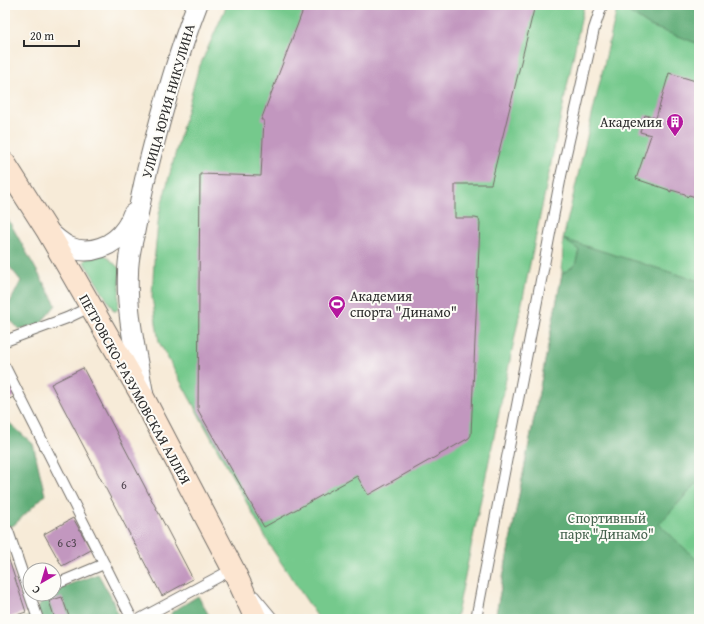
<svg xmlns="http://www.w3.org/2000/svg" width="704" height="624" font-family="'Gentium Book Plus',serif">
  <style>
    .green { fill: #75c98c; stroke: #507a5c }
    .forest { fill: #60ad78; stroke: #466c52 }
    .building { fill: #c297bf }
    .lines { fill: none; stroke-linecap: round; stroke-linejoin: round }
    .lane-casing { stroke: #726e68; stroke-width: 12 }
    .street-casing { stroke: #726e68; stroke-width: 22 }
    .secondary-casing { stroke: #726e68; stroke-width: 24 }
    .lane { stroke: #fff; stroke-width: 10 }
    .street { stroke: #fff; stroke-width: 20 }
    .secondary { stroke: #fce5d0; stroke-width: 22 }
    .labels { text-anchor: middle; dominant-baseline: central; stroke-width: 4; stroke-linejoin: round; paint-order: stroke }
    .number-label { font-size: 12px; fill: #514650 }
    .street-label { font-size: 14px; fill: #2b2b2b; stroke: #fdfcf7 }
    .poi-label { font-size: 14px; fill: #2b2b2b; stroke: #fdfcf7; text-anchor: end }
    .park-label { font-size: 14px; fill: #45624d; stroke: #fdfcf7 }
  </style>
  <rect width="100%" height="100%" fill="#fdfcf7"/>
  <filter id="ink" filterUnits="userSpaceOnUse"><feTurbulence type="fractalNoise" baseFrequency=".025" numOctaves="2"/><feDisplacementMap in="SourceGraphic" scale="8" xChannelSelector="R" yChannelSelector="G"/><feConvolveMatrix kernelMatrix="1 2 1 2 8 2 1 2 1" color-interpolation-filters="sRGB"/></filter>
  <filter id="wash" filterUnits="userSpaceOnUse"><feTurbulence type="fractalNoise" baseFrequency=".012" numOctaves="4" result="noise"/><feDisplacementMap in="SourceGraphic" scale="16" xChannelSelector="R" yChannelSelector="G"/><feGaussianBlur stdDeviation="0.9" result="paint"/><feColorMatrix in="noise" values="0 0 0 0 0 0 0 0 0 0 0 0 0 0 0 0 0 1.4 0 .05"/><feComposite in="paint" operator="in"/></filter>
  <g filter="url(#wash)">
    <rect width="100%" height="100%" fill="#f7ebd8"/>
    <g class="green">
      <path d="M227,5h357l-128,614h-137l-47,-70 -113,-207 -7,-45 2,-35 5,-48 39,-144z"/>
      <path d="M618,5h81v614h-204l67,-345 1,-35z"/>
      <path d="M104,254l17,16 -3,39 -2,2h-2l-30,-49 2,-3z"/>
    </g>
    <g class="forest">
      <path d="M618,5h81v39l-49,-18z"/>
      <path d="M5,214l51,91 -16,19 -21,5 -9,-9 -3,-12 14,-27 -16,-20z"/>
      <path d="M563,239l136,42v200l-40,43 40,38v57h-204l67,-345 13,-9 4,-15z"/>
      <path d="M5,419l28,25 12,51 -31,30 -9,3z"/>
      <path d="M98,574l13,23 9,22h-98l13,-5 10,-20h9v-4z"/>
      <path d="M198,596l13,23h-42l3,-7z"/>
    </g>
    <g id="blocks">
      <g class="building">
        <path d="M305,5h230l-44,179h-36v34h20l4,1 1,4 -9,212 -2,3 -101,57 -11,-19 -93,51 -66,-117 2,-236 61,2 3,-56h-3z"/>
        <path d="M669,73l30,9v116l-10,-3 -2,2 -2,-3 -14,-4v2l-2,-1v-1l-33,-11 15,-44 -11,-3 5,-17 11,3z"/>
        <path d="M83,368l110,211 -31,17 -111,-212z"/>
        <path d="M10,382l6,14 -11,5v-17z"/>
        <path d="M73,518l18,32 -29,16 -18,-32z"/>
        <path d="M5,548l21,64 -21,7z"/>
        <path d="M62,597l8,22h-15l-6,-18z"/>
      </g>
    </g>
  </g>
  <g filter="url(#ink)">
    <use href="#blocks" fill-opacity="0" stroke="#726e68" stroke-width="1"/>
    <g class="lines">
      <defs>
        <g id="lane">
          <path d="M5,341l62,-23 23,-11"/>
          <path d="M5,367l127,252"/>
          <path d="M5,532l3,-1 30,88"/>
          <path d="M54,585l50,-21"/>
          <path d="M254,596l19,23"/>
          <path d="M140,619l93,-50 1,2"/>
          <path d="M476,619l85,-443 33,-147 8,-24"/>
        </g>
        <g id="street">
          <path d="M47,230c7,7 14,13 22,17 21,9 45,-1 57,-19 3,-4 5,-9 7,-14"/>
          <path d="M143,393c-7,-40 -17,-80 -15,-120 0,-14 3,-27 6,-39 4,-21 8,-42 13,-63 14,-56 29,-112 50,-166"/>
        </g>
        <path id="secondary" d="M5,164l42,66 97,169 89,170 23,50"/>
      </defs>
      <use href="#lane" class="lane-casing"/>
      <use href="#street" class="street-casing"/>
      <use href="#secondary" class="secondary-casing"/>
      <use href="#lane" class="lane"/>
      <use href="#street" class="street"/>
      <use href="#secondary" class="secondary"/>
    </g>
  </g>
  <defs>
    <symbol id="building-pin" viewBox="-11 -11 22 30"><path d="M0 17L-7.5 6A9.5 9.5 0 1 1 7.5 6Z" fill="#b5179e" stroke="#fdfcf7"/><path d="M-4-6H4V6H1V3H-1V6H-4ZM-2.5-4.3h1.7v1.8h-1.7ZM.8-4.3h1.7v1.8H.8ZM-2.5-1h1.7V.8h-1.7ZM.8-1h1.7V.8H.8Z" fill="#fff"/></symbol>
    <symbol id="stadium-pin" viewBox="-11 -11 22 30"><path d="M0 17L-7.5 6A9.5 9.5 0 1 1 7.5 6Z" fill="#b5179e" stroke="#fdfcf7"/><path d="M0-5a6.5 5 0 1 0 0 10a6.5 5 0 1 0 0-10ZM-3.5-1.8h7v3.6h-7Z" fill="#fff"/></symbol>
  </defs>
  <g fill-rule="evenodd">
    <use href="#building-pin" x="665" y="112" width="20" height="27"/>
    <use href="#stadium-pin" x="327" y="294" width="20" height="27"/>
  </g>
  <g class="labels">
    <g class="number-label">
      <text x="124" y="484">6</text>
      <text x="67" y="542">6 с3</text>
    </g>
    <g class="street-label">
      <text transform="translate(168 101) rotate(-74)">УЛИЦА ЮРИЯ НИКУЛИНА</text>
      <text transform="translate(135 389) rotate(61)">ПЕТРОВСКО-РАЗУМОВСКАЯ АЛЛЕЯ</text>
    </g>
    <g class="poi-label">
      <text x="662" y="122">Академия</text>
      <text x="350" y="296" text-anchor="start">Академия<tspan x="350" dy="16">спорта "Динамо"</tspan></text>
    </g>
    <g class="park-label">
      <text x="607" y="518">Спортивный<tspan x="607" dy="16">парк "Динамо"</tspan></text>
    </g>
  </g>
  <rect width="704" height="624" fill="none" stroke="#fdfcf7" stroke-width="20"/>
  <g transform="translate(42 582) rotate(218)"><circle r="19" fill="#fdfcf7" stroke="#a9a8a5"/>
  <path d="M0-3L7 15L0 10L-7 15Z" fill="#b5179e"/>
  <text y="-6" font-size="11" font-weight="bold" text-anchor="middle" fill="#2b2b2b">С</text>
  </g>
  <path d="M24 40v6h55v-6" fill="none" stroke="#2b2b2b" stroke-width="2"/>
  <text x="30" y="40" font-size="12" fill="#2b2b2b" stroke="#fdfcf7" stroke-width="3" paint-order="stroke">20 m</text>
</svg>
